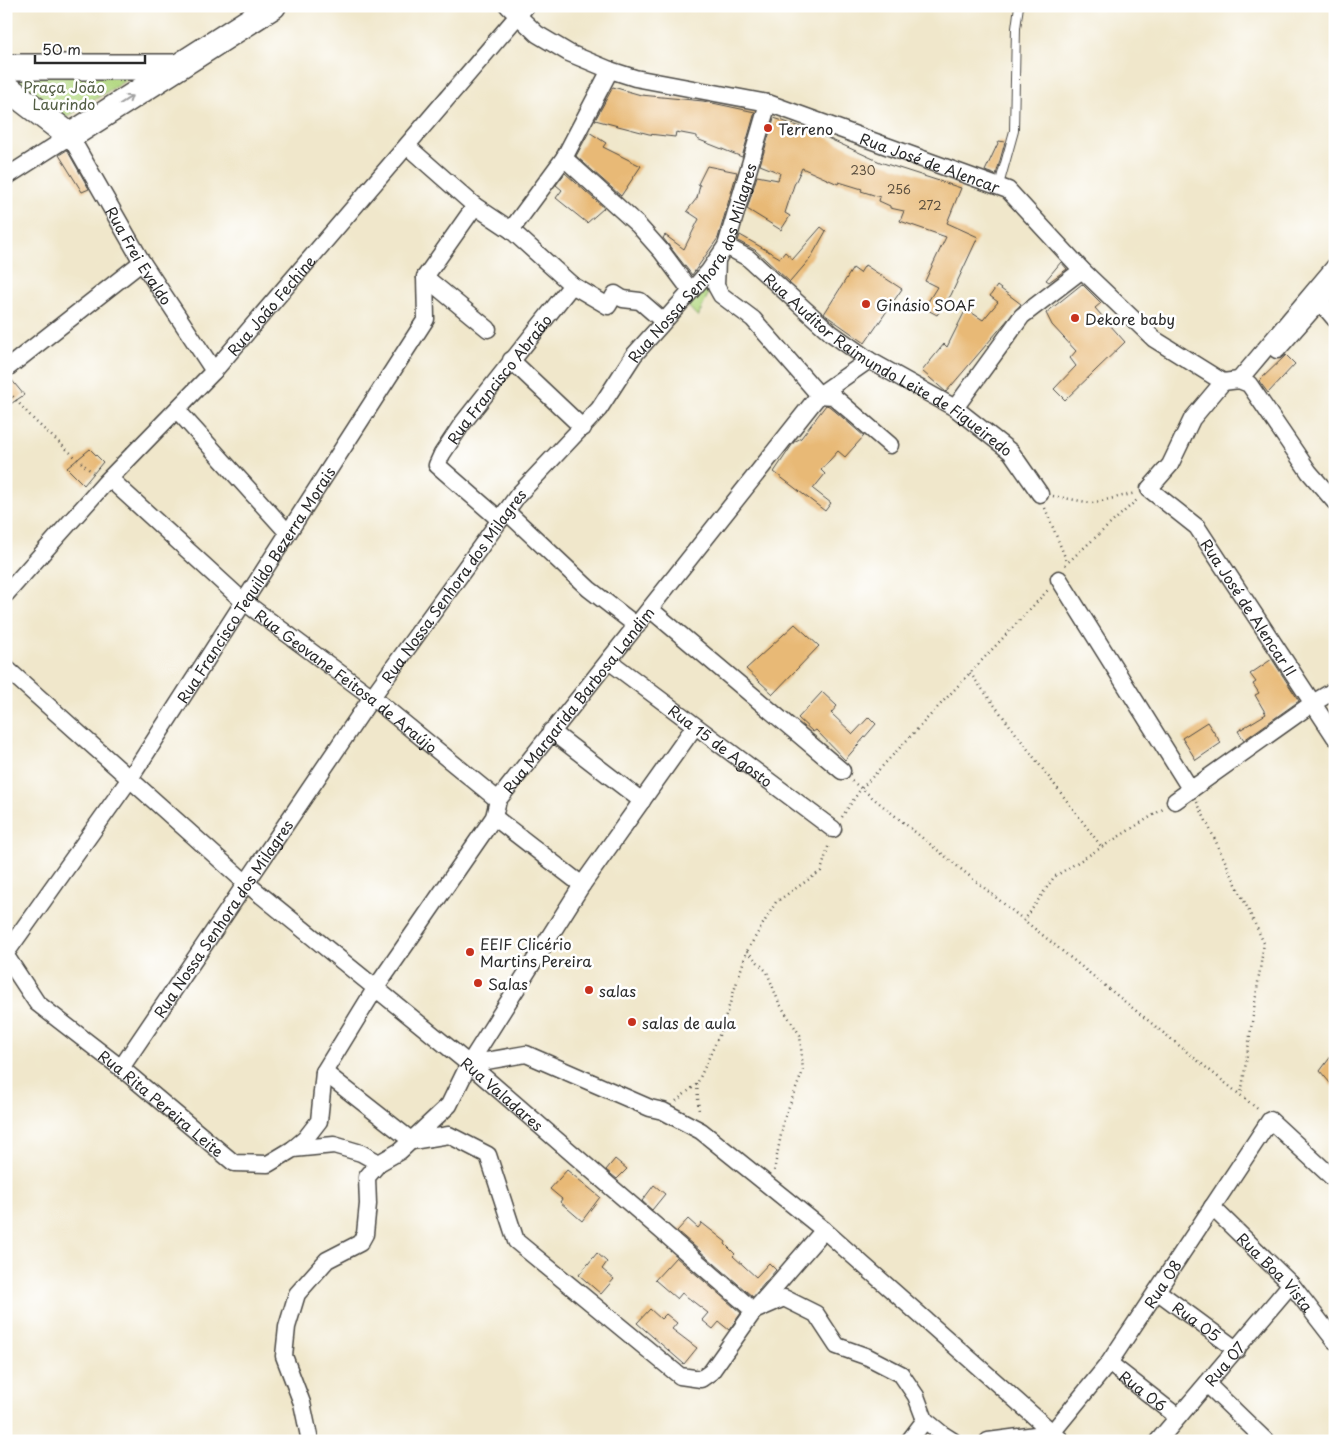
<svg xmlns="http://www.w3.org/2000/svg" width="1341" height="1447" font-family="'Playpen Sans',sans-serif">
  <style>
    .green { fill: #b2d881; stroke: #6e8256 }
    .building { fill: #e8b976 }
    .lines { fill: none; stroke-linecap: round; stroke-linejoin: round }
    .service-casing { stroke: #494743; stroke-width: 10 }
    .minor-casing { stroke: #494743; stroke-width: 19 }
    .primary-casing { stroke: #494743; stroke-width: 28 }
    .path { stroke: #494743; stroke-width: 2.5; stroke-dasharray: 1 4; stroke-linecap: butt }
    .service { stroke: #fff; stroke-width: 8 }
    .minor { stroke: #fff; stroke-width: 16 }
    .primary { stroke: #fff; stroke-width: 25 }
    .oneway { stroke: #a0a0a0 }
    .poi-dot { fill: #c8321e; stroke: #fff; stroke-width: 2 }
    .labels { text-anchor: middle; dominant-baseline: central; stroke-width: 5; stroke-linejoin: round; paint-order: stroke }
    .number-label { font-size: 12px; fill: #5a4e3e }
    .park-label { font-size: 15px; fill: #545f45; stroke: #fff }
    .poi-label { font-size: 15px; fill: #2b2b2b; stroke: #fff; text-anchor: start }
    .street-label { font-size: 15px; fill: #2b2b2b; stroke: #fff }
  </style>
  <rect width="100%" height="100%" fill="#fff"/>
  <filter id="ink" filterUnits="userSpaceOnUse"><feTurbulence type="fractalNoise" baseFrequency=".02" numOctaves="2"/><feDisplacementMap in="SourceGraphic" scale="10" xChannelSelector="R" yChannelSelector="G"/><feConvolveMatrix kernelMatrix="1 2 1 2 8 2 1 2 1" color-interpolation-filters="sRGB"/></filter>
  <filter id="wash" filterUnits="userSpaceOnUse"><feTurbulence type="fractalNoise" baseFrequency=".0096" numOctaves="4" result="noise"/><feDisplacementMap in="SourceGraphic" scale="20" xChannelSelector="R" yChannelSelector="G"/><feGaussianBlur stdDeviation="1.12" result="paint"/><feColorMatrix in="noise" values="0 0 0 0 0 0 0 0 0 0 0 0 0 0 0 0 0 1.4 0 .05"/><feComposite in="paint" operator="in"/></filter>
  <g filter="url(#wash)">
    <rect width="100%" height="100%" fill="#f0e7cb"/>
    <g class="green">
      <path d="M139,72l-77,48 -56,-44z"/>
      <path d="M709,280l5,1 -16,36 -12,-13z"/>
    </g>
    <g id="blocks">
      <g class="building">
        <path d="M613,87l28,8 62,6 52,11 -13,45 -45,-18v-3l-21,-4 -1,5 -26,-3 -54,-14z"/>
        <path d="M774,118l36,12 70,32 81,26 -14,35 31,14 -27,58 -14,20 -13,-7 13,-21 -12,-6 21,-44 -46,-16 4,-10 -14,-3v-2l-11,-5 1,-4 -19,-6 1,-2 -23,-7 -1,2 -36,-16 -8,17 -9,28 5,3 -9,14 -34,-21 10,-33 21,4 2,-7 -20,-8z"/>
        <path d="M589,132l17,11 -3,4 38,19 -20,30 -45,-40z"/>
        <path d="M999,141l6,1 -9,33 -11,-4z"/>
        <path d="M67,150l22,39 -7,3 -23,-37z"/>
        <path d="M707,166l30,6 -19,66 -26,37 -29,-37 2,-3 19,14 15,-30 -12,-8 10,-13 3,-13 -2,-1z"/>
        <path d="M565,173l39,35 -17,15 -31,-25 6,-8 -6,-5z"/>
        <path d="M821,227l5,4 -16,28 -20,23 -35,-32 -17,-9 2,-6 40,23 5,-6 8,7z"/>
        <path d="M1061,262l6,7 -18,13 -3,-2z"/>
        <path d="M865,265l37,24 -37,54 -41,-29 29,-46 7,5z"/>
        <path d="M1082,284l19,19 -6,5 30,34 -60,58 -11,-11 22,-23 -6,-8 6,-7 -24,-26 -6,-12z"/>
        <path d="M997,286l24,18 -75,88 -24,-21 22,-27 3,3 19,-38 17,11 15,-18 -8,-6z"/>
        <path d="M1286,355l9,9 -27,29 -9,-12z"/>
        <path d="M10,378l14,17 -18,12v-28z"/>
        <path d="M826,405l3,1 35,30 -19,21 -7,-6 -17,19 4,4 -12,15 18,14 -6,8 -51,-39 20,-30 7,-4z"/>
        <path d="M90,449l13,13 -19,23 -17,-17z"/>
        <path d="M795,624l24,22 -46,48 -27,-25z"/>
        <path d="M1272,659l27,42 -55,39 -6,-9 28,-17 -11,-19 4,-2 -6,-9 3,-2 -6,-8z"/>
        <path d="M822,692l15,14 -6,7 22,21 16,-17 7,7 -31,36 -29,-30 -3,2 -15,-14z"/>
        <path d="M1207,722l14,21 -25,17 -14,-22z"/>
        <path d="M1335,1051v38l-15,-18z"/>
        <path d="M615,1159l12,10 -10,10 -11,-9z"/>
        <path d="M567,1170l33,27 -18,24 -22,-19 2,-3 -12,-10z"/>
        <path d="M654,1185l11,9 -13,16 -10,-9z"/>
        <path d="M688,1219l10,9 4,-5 24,19 -1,2 10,10 -2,2 23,21 13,-14 7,7 -23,27 -76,-66z"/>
        <path d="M597,1253l10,9 -5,7 12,10 -13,15 -22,-19z"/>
        <path d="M676,1257l65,56 -12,17 -10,-8 -6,7 -11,-9 6,-7 -26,-20 -5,6 -22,-19z"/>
        <path d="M650,1309l11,10 5,-5 11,9 -5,6 25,19 -13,16 -47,-41z"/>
      </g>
    </g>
  </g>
  <g filter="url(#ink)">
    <use href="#blocks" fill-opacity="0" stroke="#494743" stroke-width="1"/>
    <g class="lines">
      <defs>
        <path id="service" d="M999,185l15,-54 2,-103 3,-22"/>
        <g id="minor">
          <path id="s1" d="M508,6l29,28 32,19 41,17 25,8 133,25 240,87 74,80 72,69 69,43 16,-2 10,4 60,88 26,30"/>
          <path d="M407,146l68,60 36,24 61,55 36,21 7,-12 8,5 17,2 23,20"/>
          <path d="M564,158l74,67 24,27 29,39"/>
          <path id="s2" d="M6,177l64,-41 72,126 72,109"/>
          <path d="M511,230l53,-72 46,-88"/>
          <path id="s3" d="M726,246l22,12 83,75 38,27 86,48 56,44 29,42"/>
          <path d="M717,260l-1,26 5,9 32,24 66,76 14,1 57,49"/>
          <path d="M425,277l63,52"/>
          <path d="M1313,293l22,26"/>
          <path d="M1277,350l58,-66"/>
          <path d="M511,360l72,68"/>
          <path d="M6,369l136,-107"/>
          <path d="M1239,380l96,-114"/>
          <path id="s4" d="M1223,382l-31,37 -22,46 -21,24 48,38 138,210"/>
          <path d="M955,408l67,-92 60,-46"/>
          <path d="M177,410l111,123"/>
          <path id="s5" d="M110,479l133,122 129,96 126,103"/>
          <path d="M506,511l83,78 48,37"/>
          <path id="s6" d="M500,520l-63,-55 5,-11 20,-30 110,-139"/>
          <path d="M1059,579l132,211"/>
          <path id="s7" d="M6,594l99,-111 109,-112 312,-365"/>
          <path d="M650,609l192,162"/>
          <path id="s8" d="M609,661l224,168"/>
          <path id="s9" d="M6,668l240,215 223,181 285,247 30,-13 32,16 21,32 31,11 33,17 15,22 9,24 17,14 11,7"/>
          <path d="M551,731l91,70"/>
          <path d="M1175,801l138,-98 22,-13"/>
          <path d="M494,817l88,68"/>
          <path id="s10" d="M6,953l123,-173 297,-461 -1,-42 50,-71"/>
          <path id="s11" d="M6,956l31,47 84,65 113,95 34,1 25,-15 41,-4 27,8 18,10"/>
          <path d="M469,1064l57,-10 124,54 13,3 38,20 123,99 238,211"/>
          <path id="s12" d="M121,1068l251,-371 146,-202 81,-86 35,-54 75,-84 17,-25 42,-143"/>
          <path d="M324,1072l88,69 37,-6 39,20 28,86 164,135 21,3 10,-7 43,-61 70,-81"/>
          <path id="s13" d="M293,1149l12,-10 14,-18 5,-49 51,-83 119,-172 4,-17 321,-405 50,-35"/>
          <path id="s14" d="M1212,1207l79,77 44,57"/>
          <path id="s15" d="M1157,1291l80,59"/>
          <path id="s16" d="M1109,1363l69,54"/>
          <path d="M1207,1384l59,57"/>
          <path id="s17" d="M1046,1440l63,-77 161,-243 65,60"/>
          <path d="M310,1441l-8,-38 -18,-47 3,-29 10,-33 30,-34 33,-17 5,-9 3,-30 -1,-27 12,-14 21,-12 49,-46 20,-41 113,-179 113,-159"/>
          <path d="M909,1441l16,-21"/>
          <path d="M988,1441l63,-8"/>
          <path id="s18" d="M1158,1441l133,-157"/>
        </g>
        <g id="primary">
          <path d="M6,67h170"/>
          <path d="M6,87l64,49 203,-130"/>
        </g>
      </defs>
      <use href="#service" class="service-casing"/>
      <use href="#minor" class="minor-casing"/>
      <use href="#primary" class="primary-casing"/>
      <g class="path">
        <path d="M6,389l29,32 58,52"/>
        <path d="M1053,496l39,7 44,-10"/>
        <path d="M1045,508l22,54"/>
        <path d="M1065,565l74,-67"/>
        <path d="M970,673l131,173"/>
        <path d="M852,781l408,330"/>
        <path d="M1197,802l67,141 -23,152"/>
        <path d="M842,817l18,-27 188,-200"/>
        <path d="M1024,921l30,-44 109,-68"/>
        <path d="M747,951l20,21 12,31 21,32 3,36 -19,48 -10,52"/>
        <path d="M697,1084l2,28"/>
        <path d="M676,1101l21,-17 24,-53 26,-80 29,-49 45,-31 8,-27"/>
      </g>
      <use href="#service" class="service"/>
      <use href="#minor" class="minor"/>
      <use href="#primary" class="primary"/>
    </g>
    <defs><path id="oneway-shaft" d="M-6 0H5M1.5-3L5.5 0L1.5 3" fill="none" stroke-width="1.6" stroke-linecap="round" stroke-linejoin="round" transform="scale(1.25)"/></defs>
    <use class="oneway" href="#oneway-shaft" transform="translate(126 100) rotate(-33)"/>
  </g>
  <g class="poi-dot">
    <circle cx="768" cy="128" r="5"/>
    <circle cx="866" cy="304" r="5"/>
    <circle cx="1075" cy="318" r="5"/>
    <circle cx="470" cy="952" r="5"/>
    <circle cx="478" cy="983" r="5"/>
    <circle cx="589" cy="990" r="5"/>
    <circle cx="632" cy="1022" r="5"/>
  </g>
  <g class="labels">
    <g class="number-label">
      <text x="863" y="170">230</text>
      <text x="899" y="189">256</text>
      <text x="930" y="205">272</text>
    </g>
    <g class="park-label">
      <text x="64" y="86">Praça João<tspan x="64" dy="17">Laurindo</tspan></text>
    </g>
    <g class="poi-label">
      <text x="778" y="128">Terreno</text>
      <text x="876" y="304">Ginásio SOAF</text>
      <text x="1085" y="318">Dekore baby</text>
      <text x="480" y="943">EEIF Clicério<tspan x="480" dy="17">Martins Pereira</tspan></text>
      <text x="488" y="983">Salas</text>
      <text x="599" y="990">salas</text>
      <text x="642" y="1022">salas de aula</text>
    </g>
    <g class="street-label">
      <text stroke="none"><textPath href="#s1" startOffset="456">Rua José de Alencar</textPath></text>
      <text stroke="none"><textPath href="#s2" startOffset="214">Rua Frei Evaldo</textPath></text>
      <text stroke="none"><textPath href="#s12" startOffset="991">Rua Nossa Senhora dos Milagres</textPath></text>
      <text stroke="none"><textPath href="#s7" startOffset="392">Rua João Fechine</textPath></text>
      <text stroke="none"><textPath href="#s3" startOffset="202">Rua Auditor Raimundo Leite de Figueiredo</textPath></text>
      <text stroke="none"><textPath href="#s6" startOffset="190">Rua Francisco Abraão</textPath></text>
      <text stroke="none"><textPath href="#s10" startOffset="445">Rua Francisco Tequildo Bezerra Morais</textPath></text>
      <text stroke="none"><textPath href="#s12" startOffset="586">Rua Nossa Senhora dos Milagres</textPath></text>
      <text stroke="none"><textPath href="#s4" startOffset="288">Rua José de Alencar II</textPath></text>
      <text stroke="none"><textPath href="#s5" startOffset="311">Rua Geovane Feitosa de Araújo</textPath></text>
      <text stroke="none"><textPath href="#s13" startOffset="540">Rua Margarida Barbosa Landim</textPath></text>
      <text stroke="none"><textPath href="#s8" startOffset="140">Rua 15 de Agosto</textPath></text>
      <text stroke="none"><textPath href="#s12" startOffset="181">Rua Nossa Senhora dos Milagres</textPath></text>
      <text stroke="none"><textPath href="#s9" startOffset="654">Rua Valadares</textPath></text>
      <text stroke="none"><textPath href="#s11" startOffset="216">Rua Rita Pereira Leite</textPath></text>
      <text stroke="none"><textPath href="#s14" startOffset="91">Rua Boa Vista</textPath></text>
      <text stroke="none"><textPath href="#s17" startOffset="195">Rua 08</textPath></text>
      <text stroke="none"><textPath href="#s15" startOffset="50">Rua 05</textPath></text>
      <text stroke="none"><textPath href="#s18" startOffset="102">Rua 07</textPath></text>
      <text stroke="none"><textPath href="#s16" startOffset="44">Rua 06</textPath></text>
    </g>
  </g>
  <rect width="1341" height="1447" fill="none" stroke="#fff" stroke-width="25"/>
  <path d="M35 55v8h110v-8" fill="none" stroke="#2b2b2b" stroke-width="2.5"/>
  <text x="42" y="55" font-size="15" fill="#2b2b2b" stroke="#ffffff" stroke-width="4" paint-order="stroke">50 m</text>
</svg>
